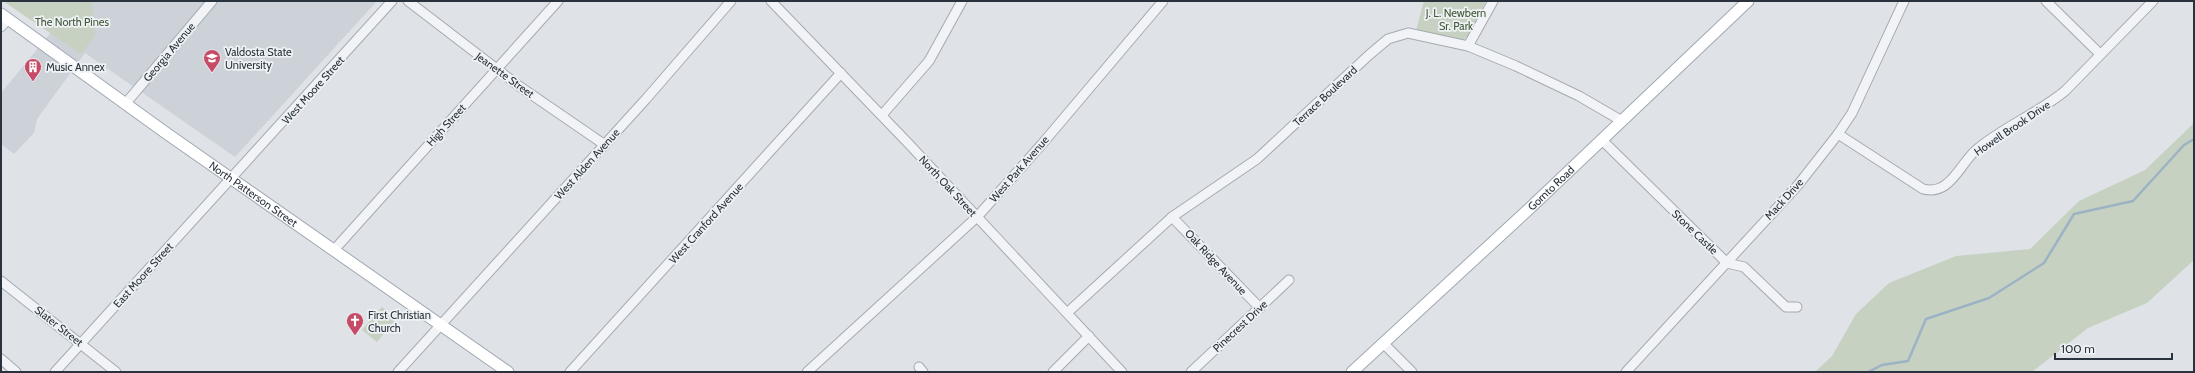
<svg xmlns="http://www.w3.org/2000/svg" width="2195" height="373" font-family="Cabin,sans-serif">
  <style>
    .built { fill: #cdd2d9 }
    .green { fill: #c6d1c1 }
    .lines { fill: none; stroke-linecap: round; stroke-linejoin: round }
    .stream { stroke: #9cb3c5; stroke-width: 2.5 }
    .minor-casing { stroke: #a5aab1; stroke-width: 11 }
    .major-casing { stroke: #9fa8b2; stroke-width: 13 }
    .minor { stroke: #f1f3f6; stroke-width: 9 }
    .major { stroke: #fff; stroke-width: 11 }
    .labels { text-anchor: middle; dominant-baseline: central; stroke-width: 3.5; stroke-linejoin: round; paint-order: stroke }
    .park-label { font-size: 11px; fill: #405837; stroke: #eef2f5 }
    .street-label { font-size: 11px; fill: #29323d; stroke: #eef2f5 }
    .poi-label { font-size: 11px; fill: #29323d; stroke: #eef2f5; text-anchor: start }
  </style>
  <rect width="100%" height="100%" fill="#dfe3e7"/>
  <path class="built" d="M12,1h365l-142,156 -150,-104 -48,66 -3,14 -20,21 -13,-10v-51l52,-63z"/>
  <g class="green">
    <path d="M3,1h89l3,35 -14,18z"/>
    <path d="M1424,1h60l1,2 -16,32 -6,5 -47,-9z"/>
    <path d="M2194,123v137l-47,43 -59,25 -56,44h-217l17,-16 24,-42 33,-31 67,-27 74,-7 49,-48 66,-31z"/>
    <path d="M382,307l14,12 -19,23 -15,-12z"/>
  </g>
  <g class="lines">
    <path class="stream" d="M1868,372l14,-7 26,-4 18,-42 63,-21 55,-35 30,-49 59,-13 51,-56 10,-6"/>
    <defs>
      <g id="minor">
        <path d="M408,1l111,85 86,59"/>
        <path d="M771,1l137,142 214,229"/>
        <path d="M2046,1l54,53"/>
        <path d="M1,27l7,-8"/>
        <path d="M1468,46l25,-45"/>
        <path d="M126,103l86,-102"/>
        <path d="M882,115l47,-54 33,-60"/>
        <path d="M1838,134l85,55c27,7 36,-24 53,-39 27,-23 61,-36 89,-59l88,-90"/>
        <path d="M1602,140l125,123 17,4 42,40h11"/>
        <path d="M1172,217l88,91"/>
        <path d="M334,250l224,-249"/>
        <path d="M1,281l115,91"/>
        <path d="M1067,313l105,-96 85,-58 112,-104 19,-16 20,-6 60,13 48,20 63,30 43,25"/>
        <path d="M1383,343l29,29"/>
        <path d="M1,359l15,13"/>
        <path d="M919,367l4,5"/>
        <path d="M55,372l337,-371"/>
        <path d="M398,372l248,-273 85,-98"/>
        <path d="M570,372l271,-299"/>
        <path d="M807,372l170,-155 65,-73 121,-143"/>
        <path d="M1053,372l36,-36"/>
        <path d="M1191,372l98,-92"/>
        <path d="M1626,372l172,-187 40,-51 14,-21 52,-112"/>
      </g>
      <g id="major">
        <path id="s1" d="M1,14l165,119 342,239"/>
        <path id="s2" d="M1352,372l178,-164 218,-207"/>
      </g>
    </defs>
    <use href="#minor" class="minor-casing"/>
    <use href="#major" class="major-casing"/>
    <use href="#minor" class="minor"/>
    <use href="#major" class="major"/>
  </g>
  <defs>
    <symbol id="university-pin" viewBox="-11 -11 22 30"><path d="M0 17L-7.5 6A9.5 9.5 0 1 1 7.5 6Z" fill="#c54b67" stroke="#eef2f5"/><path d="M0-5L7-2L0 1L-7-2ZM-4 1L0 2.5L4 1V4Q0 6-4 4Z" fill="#fff"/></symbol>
    <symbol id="building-pin" viewBox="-11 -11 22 30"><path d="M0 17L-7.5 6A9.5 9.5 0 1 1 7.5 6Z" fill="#c54b67" stroke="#eef2f5"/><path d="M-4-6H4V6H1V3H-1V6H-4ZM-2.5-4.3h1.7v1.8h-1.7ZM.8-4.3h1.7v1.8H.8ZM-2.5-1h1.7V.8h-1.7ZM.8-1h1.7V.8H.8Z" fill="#fff"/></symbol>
    <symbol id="church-pin" viewBox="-11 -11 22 30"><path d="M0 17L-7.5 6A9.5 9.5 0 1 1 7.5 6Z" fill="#c54b67" stroke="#eef2f5"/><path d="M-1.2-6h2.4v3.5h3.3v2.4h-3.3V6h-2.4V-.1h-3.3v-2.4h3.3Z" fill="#fff"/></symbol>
  </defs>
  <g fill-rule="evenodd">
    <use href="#university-pin" x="202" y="48" width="20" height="27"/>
    <use href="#building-pin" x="23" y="57" width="20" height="27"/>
    <use href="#church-pin" x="345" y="311" width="20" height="27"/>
  </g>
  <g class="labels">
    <g class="park-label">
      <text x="1456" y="13">J. L. Newbern<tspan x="1456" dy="13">Sr. Park</tspan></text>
      <text x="72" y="22">The North Pines</text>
    </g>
    <g class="street-label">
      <text transform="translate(169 52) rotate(-50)">Georgia Avenue</text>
      <text transform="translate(505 75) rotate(36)">Jeanette Street</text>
      <text transform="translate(313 90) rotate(-48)">West Moore Street</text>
      <text transform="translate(1325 96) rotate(-43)">Terrace Boulevard</text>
      <text transform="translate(446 125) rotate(-48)">High Street</text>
      <text transform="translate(2012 128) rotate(-34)">Howell Brook Drive</text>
      <text transform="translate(587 164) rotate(-48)">West Alden Avenue</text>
      <text transform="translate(1019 169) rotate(-49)">West Park Avenue</text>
      <text transform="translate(948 186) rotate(47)">North Oak Street</text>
      <text stroke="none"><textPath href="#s2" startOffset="271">Gornto Road</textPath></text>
      <text stroke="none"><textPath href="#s1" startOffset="310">North Patterson Street</textPath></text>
      <text transform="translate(1784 199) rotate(-48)">Mack Drive</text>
      <text transform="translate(706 223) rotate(-48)">West Cranford Avenue</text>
      <text transform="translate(1695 232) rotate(44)">Stone Castle</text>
      <text transform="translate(1216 262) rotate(47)">Oak Ridge Avenue</text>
      <text transform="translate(143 275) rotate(-48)">East Moore Street</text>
      <text transform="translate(59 326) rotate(38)">Slater Street</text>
      <text transform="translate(1240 326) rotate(-43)">Pinecrest Drive</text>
    </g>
    <g class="poi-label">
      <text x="225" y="52">Valdosta State<tspan x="225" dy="13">University</tspan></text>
      <text x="46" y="67">Music Annex</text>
      <text x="368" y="315">First Christian<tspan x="368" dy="13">Church</tspan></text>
    </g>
  </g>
  <rect width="2195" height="373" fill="none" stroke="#29323d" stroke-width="4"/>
  <path d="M2055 353v6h117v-6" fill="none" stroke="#29323d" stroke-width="2"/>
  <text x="2061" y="353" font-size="12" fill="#29323d" stroke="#eef2f5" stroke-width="3" paint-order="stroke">100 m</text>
</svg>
